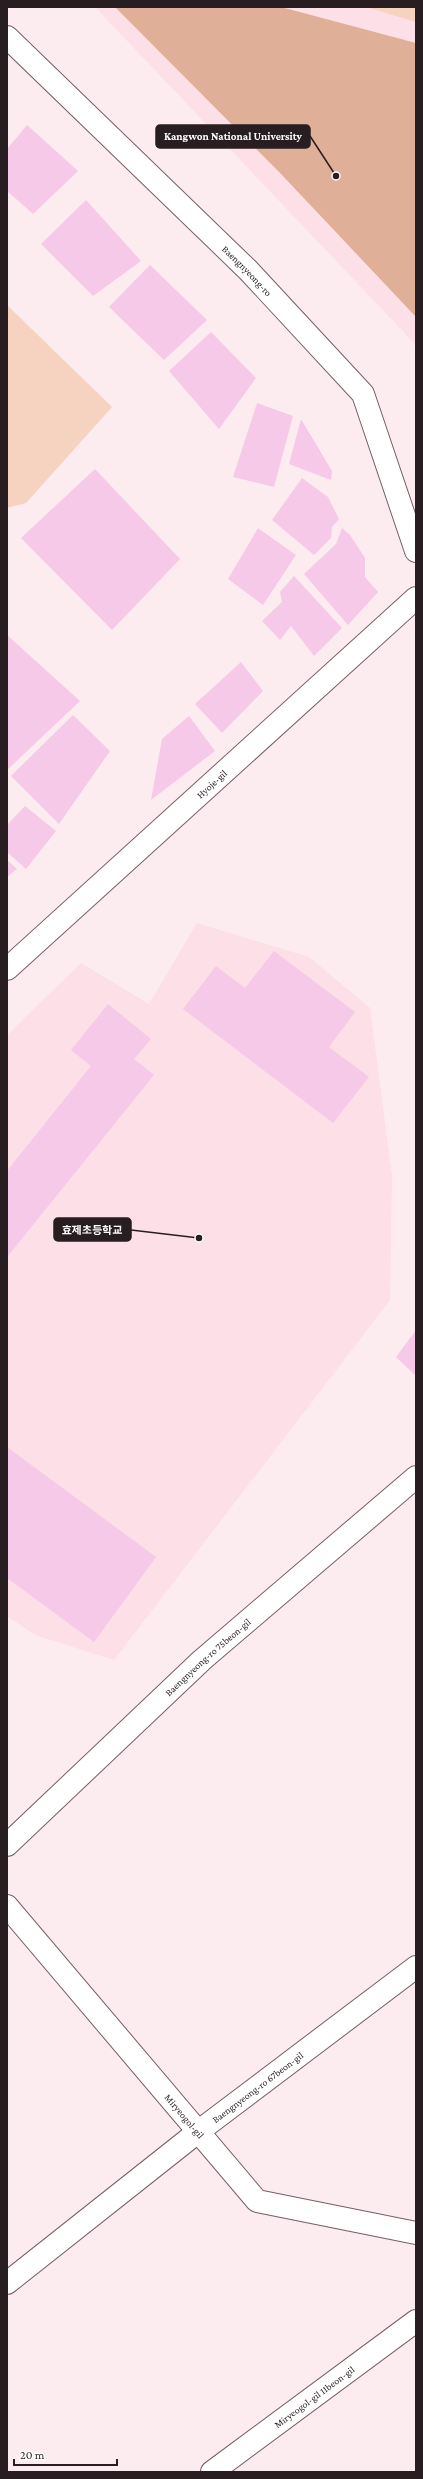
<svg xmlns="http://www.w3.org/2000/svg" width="423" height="2479" font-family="'Crimson Pro','Noto Sans KR',serif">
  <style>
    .built { fill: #fcdfe7 }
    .green { fill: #f6d2c1 }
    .forest { fill: #dfaf98 }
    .building { fill: #f6c9e8 }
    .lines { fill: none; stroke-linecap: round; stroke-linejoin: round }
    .minor-casing { stroke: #765f65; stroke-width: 24 }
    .tertiary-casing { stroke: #765f65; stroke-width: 24 }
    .minor { stroke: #fff; stroke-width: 22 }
    .tertiary { stroke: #fff; stroke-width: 22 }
    .labels { text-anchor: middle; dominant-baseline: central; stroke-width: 3; stroke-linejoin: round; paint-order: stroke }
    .street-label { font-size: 10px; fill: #281e21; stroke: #fefefe }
    .leader { fill: none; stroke: #281e21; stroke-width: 1.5 }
    .callout-dot { fill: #281e21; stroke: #fefefe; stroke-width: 1.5 }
    .callout { fill: #281e21; stroke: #281e21; stroke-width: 1.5 }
    .callout-label { font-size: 11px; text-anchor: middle; font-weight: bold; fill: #fff }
  </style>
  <rect width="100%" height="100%" fill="#fcecf0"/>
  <g class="built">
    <path d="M95,7h321v338z"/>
    <path d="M197,923l112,34 61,51 22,168 -2,124 -276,360 -79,-25 -28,-19v-581l74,-72 68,41z"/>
  </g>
  <g class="green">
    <path d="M366,7h50v15z"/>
    <path d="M7,305l105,102 -86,96 -19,5z"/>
  </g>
  <path class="forest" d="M115,7h166l135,36v274l-134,-142z"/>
  <g class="building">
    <path d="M27,125l51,46 -45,43 -26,-23v-42z"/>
    <path d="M86,200l55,61 -48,35 -52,-52z"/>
    <path d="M150,265l57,55 -43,40 -55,-53z"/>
    <path d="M211,332l45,46 -37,51 -50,-58z"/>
    <path d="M257,403l36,13 -19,71 -41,-10z"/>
    <path d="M301,419l31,52 -1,9 -42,-16z"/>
    <path d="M95,469l85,90 -68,71 -91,-92z"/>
    <path d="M302,478l26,19 11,22 -7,8 -1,11 -17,17 -42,-35z"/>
    <path d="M258,528l38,27 -33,50 -35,-26z"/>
    <path d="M342,528l8,7 15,23v19l13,15 -30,33 -44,-51 32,-30z"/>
    <path d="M294,576l48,52 -28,28 -23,-30 -11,14 -18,-19 20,-19 -2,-10z"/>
    <path d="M7,635l73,66 -73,69z"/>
    <path d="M241,662l22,29 -41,42 -27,-29z"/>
    <path d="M73,715l37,36 -51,73 -48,-48z"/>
    <path d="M189,716l26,35 -64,49 11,-61z"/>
    <path d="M25,806l31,25 -30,38 -19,-17v-27z"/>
    <path d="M7,860l10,9 -10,8z"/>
    <path d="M274,951l81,61 -26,35 40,30 -36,46 -150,-114 33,-43 29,22z"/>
    <path d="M108,1004l43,35 -17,20 20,16 -147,182v-86l84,-105 -20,-16z"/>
    <path d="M416,1330v46l-20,-19z"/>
    <path d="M7,1447l149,110 -62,85 -87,-64z"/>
  </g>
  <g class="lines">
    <defs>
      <g id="minor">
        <path id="s1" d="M7,969l409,-371"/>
        <path id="s2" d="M7,1845l195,-185 214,-183"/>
        <path id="s3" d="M7,1906l250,295 159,32"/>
        <path id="s4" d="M7,2283l192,-152 217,-164"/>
        <path id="s5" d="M212,2472l204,-151"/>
      </g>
      <g id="tertiary">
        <path id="s6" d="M7,37l241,233 115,124 53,157"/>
      </g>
    </defs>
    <use href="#minor" class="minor-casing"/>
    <use href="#tertiary" class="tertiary-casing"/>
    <use href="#minor" class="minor"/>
    <use href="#tertiary" class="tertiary"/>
  </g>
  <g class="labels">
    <g class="street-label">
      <text stroke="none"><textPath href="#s6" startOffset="335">Baengnyeong-ro</textPath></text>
      <text stroke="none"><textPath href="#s1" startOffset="276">Hyoje-gil</textPath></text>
      <text stroke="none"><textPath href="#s2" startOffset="275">Baengnyeong-ro 75beon-gil</textPath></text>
      <text stroke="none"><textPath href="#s4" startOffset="318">Baengnyeong-ro 67beon-gil</textPath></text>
      <text stroke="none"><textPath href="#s3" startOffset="275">Miryeogol-gil</textPath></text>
      <text stroke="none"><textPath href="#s5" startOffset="127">Miryeogol-gil 11beon-gil</textPath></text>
    </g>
  </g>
  <path class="leader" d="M336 176L310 136M199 1238L131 1230"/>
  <g class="callout-dot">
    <circle cx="336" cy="176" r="4"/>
    <circle cx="199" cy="1238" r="4"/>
  </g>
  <g class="callout">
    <rect x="156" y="125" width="154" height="23" rx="4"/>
    <rect x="54" y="1218" width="77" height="23" rx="4"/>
  </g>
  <g class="callout-label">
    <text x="233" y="140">Kangwon National University</text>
    <text x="92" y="1234">효제초등학교</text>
  </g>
  <rect width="423" height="2479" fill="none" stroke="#281e21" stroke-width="16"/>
  <path d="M14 2459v6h103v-6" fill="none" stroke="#281e21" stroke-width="2"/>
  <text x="20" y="2459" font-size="12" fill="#281e21" stroke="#fefefe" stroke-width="3" paint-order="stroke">20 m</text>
</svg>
